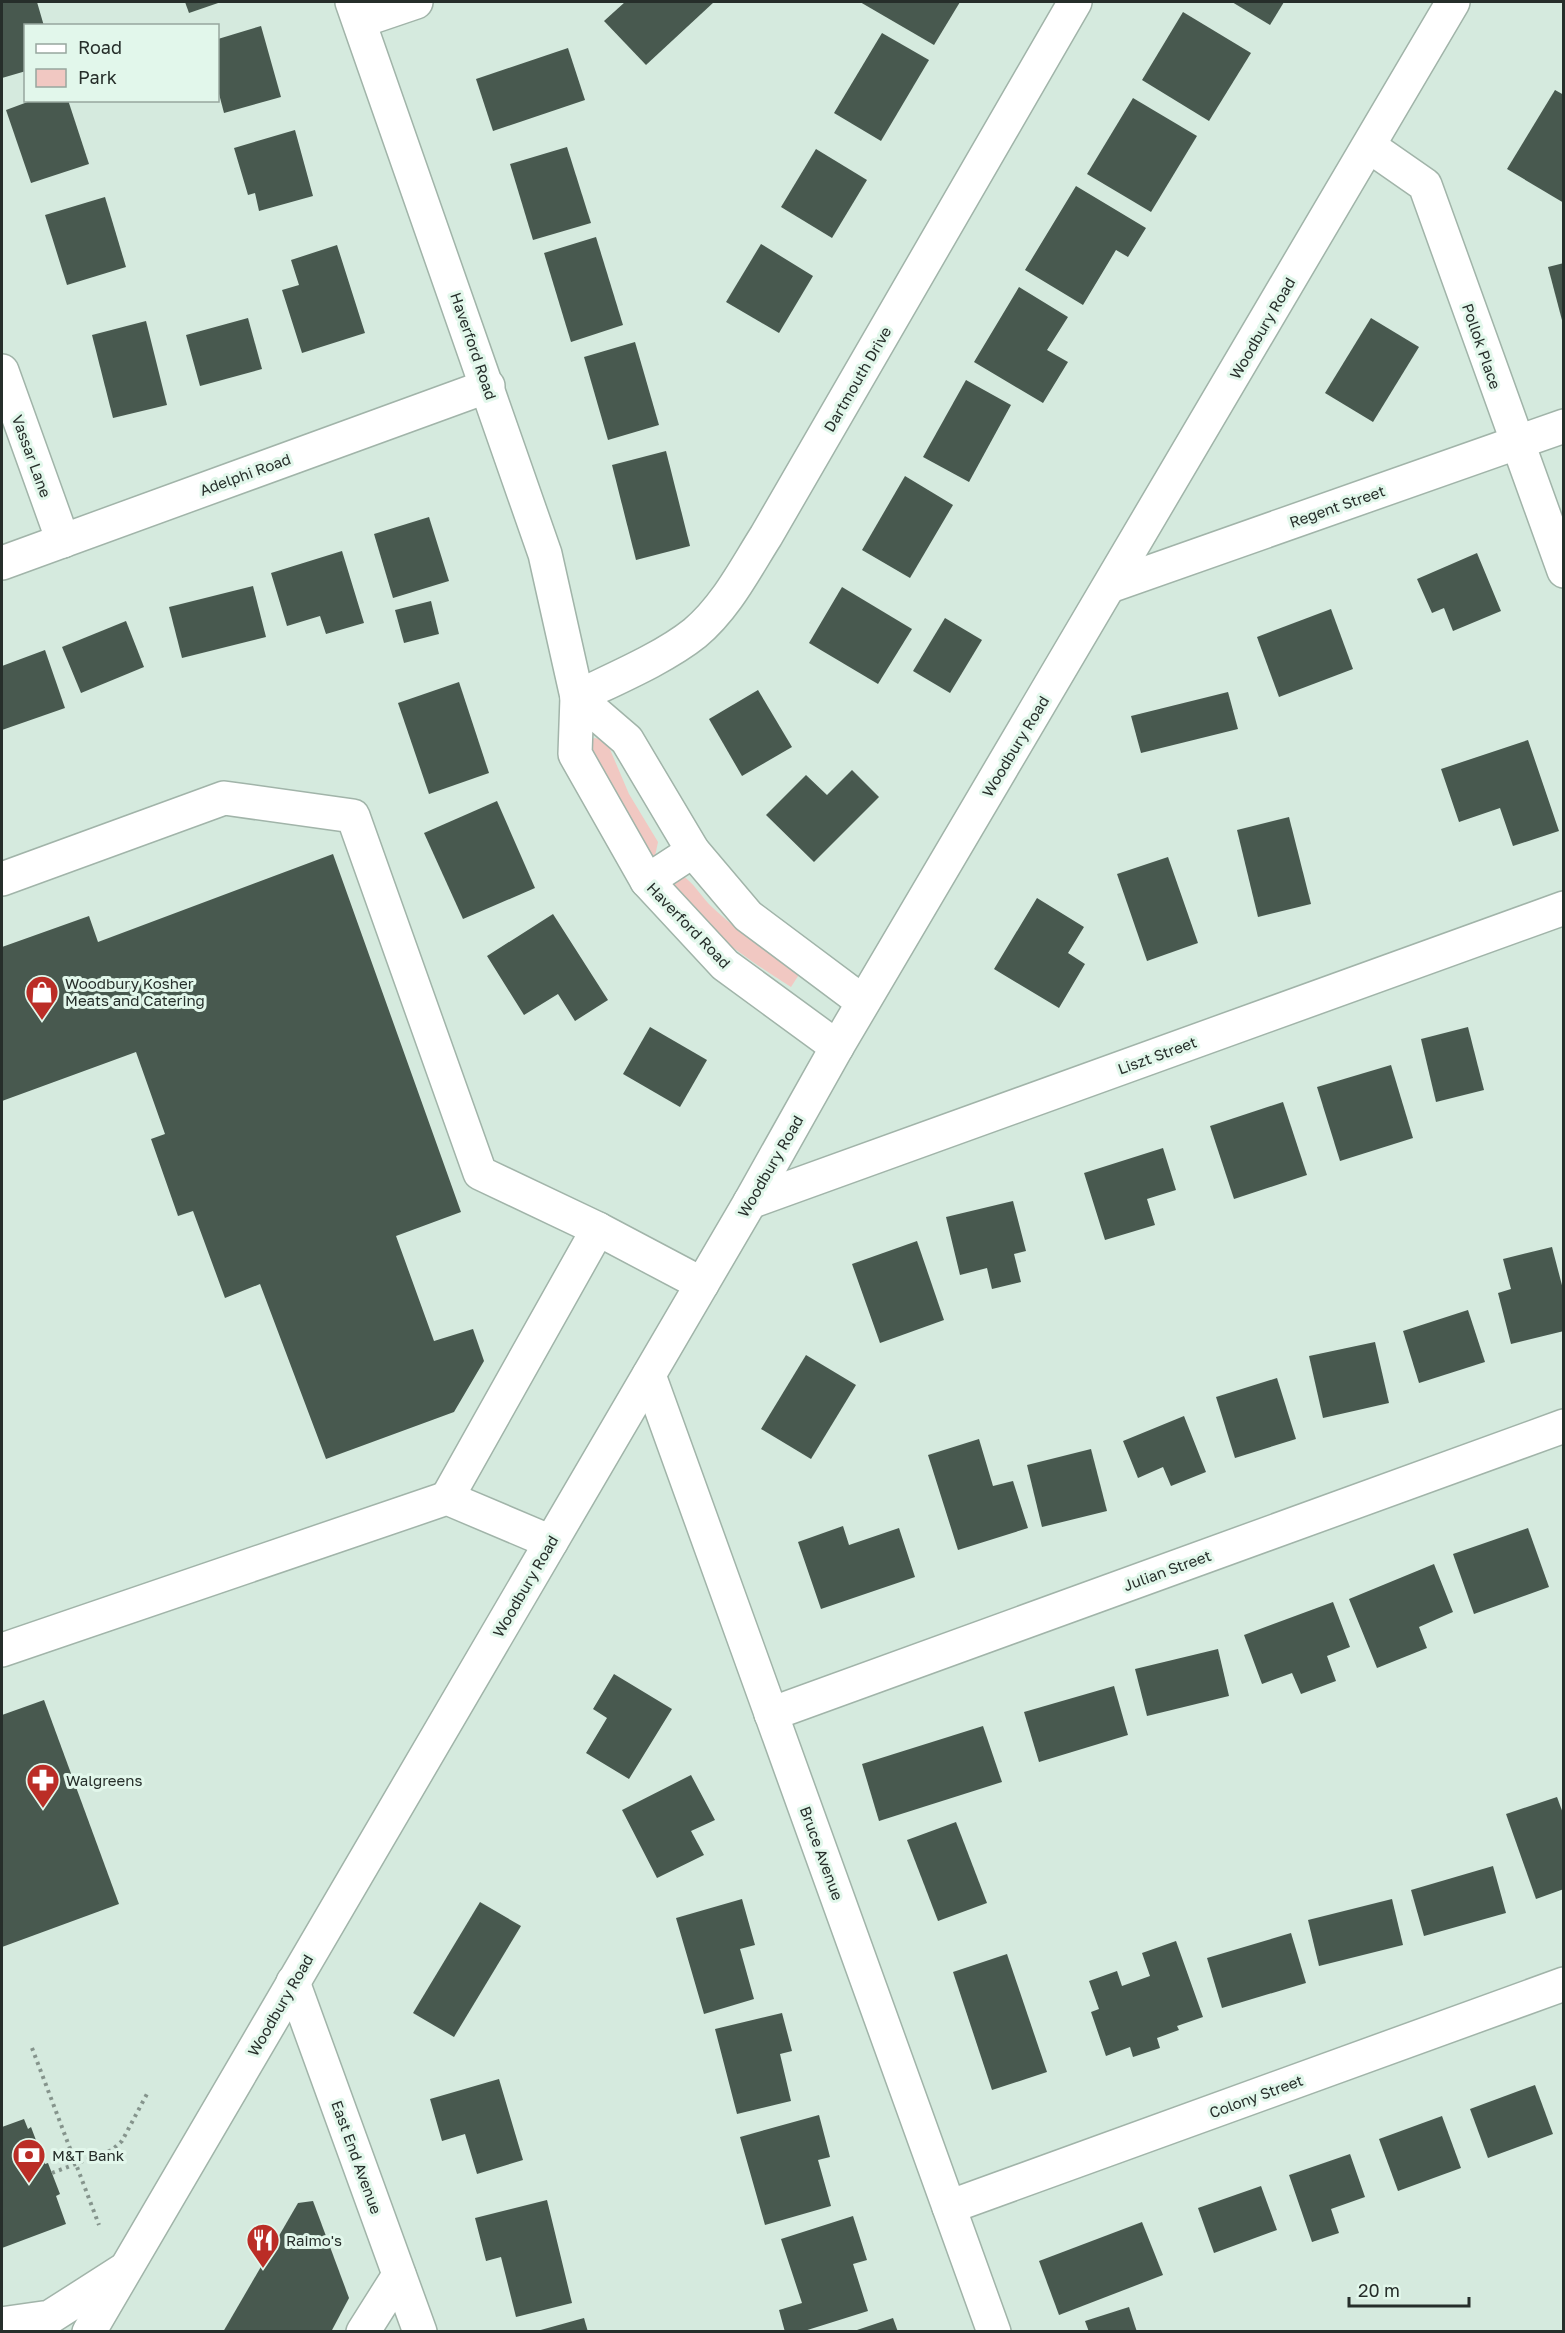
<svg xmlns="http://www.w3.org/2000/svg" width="1565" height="2333" font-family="'Golos Text',sans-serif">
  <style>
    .green { fill: #f1c8c2 }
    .building { fill: #48594f }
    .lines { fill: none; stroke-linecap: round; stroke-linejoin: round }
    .minor-casing { stroke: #a1b4a9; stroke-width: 36 }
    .major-casing { stroke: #a1b4a9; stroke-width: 36 }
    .path { stroke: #85948c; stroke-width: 4; stroke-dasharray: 3 4.5; stroke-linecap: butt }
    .minor { stroke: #fff; stroke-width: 33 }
    .major { stroke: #fff; stroke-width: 33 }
    .labels { text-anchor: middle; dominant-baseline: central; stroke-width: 6; stroke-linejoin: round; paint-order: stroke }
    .street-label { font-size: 15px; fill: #262e2a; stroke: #e2f7eb }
    .poi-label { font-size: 15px; fill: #262e2a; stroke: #e2f7eb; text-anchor: start }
  </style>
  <rect width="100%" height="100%" fill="#d5eade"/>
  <g class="green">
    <path d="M594,738l7,1 8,8 20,47 29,48 -3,14 -6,-1 -58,-103 -1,-9z"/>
    <path d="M680,874c14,8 21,23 33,34 27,25 56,45 87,65l-9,14c-28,-18 -118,-75 -119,-109z"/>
  </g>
  <g class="building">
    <path d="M2,2h35l7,24h-18v45l-24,7z"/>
    <path d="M185,2h36l-32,11z"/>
    <path d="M625,2h89l-68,63 -42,-44z"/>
    <path d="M860,2h100l-26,43z"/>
    <path d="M1232,2h52l-14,23z"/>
    <path d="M1183,12l68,41 -42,68 -67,-41z"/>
    <path d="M261,26l20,71 -57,16 -6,-23v-51z"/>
    <path d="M882,33l47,27 -48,81 -47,-28z"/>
    <path d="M568,48l17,52 -92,31 -17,-52z"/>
    <path d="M1555,90l9,5v108l-57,-34z"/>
    <path d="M1133,98l64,38 -46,76 -64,-38z"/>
    <path d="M33,100h35l21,64 -58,19 -25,-73z"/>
    <path d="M295,130l18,66 -54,15 -4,-18 -7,2 -14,-47z"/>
    <path d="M567,147l24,76 -58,17 -23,-76z"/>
    <path d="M816,149l51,31 -35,58 -51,-31z"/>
    <path d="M1076,186l70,42 -18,29 -12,-7 -33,55 -58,-35z"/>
    <path d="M105,197l21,70 -59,18 -22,-70z"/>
    <path d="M596,237l27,88 -52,17 -27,-89z"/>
    <path d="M761,244l52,32 -34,57 -53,-31z"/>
    <path d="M337,245l28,88 -63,20 -20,-63 17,-5 -8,-25z"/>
    <path d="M1564,263v61h-1l-15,-57z"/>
    <path d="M1019,287l49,30 -21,33 21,12 -25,41 -69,-41z"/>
    <path d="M248,318l14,51 -62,17 -14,-51z"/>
    <path d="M1371,318l48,29 -46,75 -48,-29z"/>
    <path d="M146,321l21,84 -54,13 -21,-83z"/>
    <path d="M635,342l24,83 -51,15 -24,-83z"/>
    <path d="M966,380l45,25 -42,77 -46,-25z"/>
    <path d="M666,451l24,95 -54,14 -24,-95z"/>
    <path d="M905,476l48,29 -43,73 -48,-28z"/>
    <path d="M429,517l20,64 -56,17 -19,-64z"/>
    <path d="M342,551l22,72 -38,11 -6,-18 -33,10 -16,-53z"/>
    <path d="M1477,553l24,58 -48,20 -9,-23 -12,5 -15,-34z"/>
    <path d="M253,586l13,51 -84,21 -13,-51z"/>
    <path d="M842,587l70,42 -34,55 -69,-41z"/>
    <path d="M431,601l8,33 -35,9 -9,-33z"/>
    <path d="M1331,609l22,60 -74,28 -22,-60z"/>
    <path d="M945,618l37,22 -32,53 -37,-22z"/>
    <path d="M126,621l18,46 -63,26 -19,-46z"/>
    <path d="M45,650l20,58 -63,22v-64z"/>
    <path d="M459,682l30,91 -60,21 -31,-91z"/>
    <path d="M758,690l34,57 -50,29 -33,-57z"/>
    <path d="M1228,692l10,37 -97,24 -10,-37z"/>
    <path d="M1528,740l31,91 -46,15 -13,-38 -41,14 -18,-53z"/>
    <path d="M852,770l27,27 -65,65 -48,-47 40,-40 21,20z"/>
    <path d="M497,801l38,87 -72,31 -39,-86z"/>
    <path d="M1289,817l22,87 -53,13 -21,-87z"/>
    <path d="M333,854l128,358 -65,24 38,105 39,-12 11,32 -30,51 -128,47 -66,-175 -35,14 -32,-87 -15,5 -27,-77 14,-5 -29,-82 -134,49v-154l87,-31 9,26z"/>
    <path d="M1168,857l30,86 -51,18 -30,-87z"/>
    <path d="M1037,898l47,29 -16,26 17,11 -26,44 -65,-39z"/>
    <path d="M553,914l55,86 -33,21 -17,-27 -34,21 -37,-59z"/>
    <path d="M650,1027l57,33 -27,47 -57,-33z"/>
    <path d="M1468,1027l16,63 -48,12 -15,-63z"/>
    <path d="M1391,1065l22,73 -73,23 -23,-74z"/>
    <path d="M1283,1102l24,73 -73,24 -24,-73z"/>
    <path d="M1163,1148l13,42 -29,9 8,26 -50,15 -21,-67z"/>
    <path d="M1013,1201l13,50 -12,3 7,28 -29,7 -5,-21 -27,7 -14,-58z"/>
    <path d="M917,1241l27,79 -64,23 -28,-79z"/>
    <path d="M1552,1247l12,46v38l-53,13 -13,-51 13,-4 -8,-30z"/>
    <path d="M1468,1310l17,52 -66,21 -16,-52z"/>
    <path d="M1375,1342l14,61 -66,15 -14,-62z"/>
    <path d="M806,1355l50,30 -45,74 -50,-30z"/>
    <path d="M1277,1378l19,61 -61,19 -19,-61z"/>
    <path d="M1184,1416l22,56 -35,14 -8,-19 -25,11 -15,-37z"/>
    <path d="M979,1439l14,47 20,-5 15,47 -70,22 -30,-95z"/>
    <path d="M1091,1449l16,62 -65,16 -15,-62z"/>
    <path d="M843,1526l6,19 50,-17 16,49 -94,32 -23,-67z"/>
    <path d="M1528,1528l21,59 -75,27 -21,-60z"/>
    <path d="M1434,1564l19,48 -34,15 8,21 -50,20 -28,-69z"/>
    <path d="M1333,1602l17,45 -23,9 9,25 -35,13 -9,-21 -30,11 -18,-49z"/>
    <path d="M1218,1649l11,47 -82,20 -12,-47z"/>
    <path d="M614,1674l58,35 -43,70 -43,-26 21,-35 -14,-9z"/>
    <path d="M1114,1686l14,49 -89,27 -15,-50z"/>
    <path d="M44,1700l75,204 -117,43v-232z"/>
    <path d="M983,1726l19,56 -123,39 -17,-57z"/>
    <path d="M691,1775l24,45 -24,11 13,24 -47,23 -35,-68z"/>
    <path d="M1557,1797l7,19v73l-28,10 -30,-85z"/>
    <path d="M956,1822l31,81 -49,18 -31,-81z"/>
    <path d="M1493,1866l13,47 -82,23 -13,-46z"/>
    <path d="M742,1899l13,46 -15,4 14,50 -50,15 -28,-96z"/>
    <path d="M1392,1899l11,46 -84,21 -11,-46z"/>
    <path d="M480,1902l41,24 -67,111 -41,-24z"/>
    <path d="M1291,1933l15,50 -84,25 -15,-50z"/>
    <path d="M1176,1941l27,76 -26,9 2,4 -22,8 3,10 -27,9 -3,-10 -24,9 -15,-44 8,-3 -10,-28 28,-10 5,15 28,-10 -8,-23z"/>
    <path d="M1007,1954l40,118 -55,18 -39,-118z"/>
    <path d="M782,2013l10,38 -12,3 11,47 -54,13 -22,-85z"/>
    <path d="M499,2079l24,81 -46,14 -12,-40 -23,7 -12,-42z"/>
    <path d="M1535,2085l18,49 -65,24 -18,-49z"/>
    <path d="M819,2115l11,42 -12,3 13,46 -66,19 -25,-88z"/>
    <path d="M1442,2116l19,52 -63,23 -19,-52z"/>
    <path d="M24,2119l4,10 3,-2 14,37 3,-1 12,31 -4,2 10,28 -64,24v-121z"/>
    <path d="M1350,2154l15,43 -34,12 8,24 -27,9 -23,-67z"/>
    <path d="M1261,2186l16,44 -63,23 -16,-45z"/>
    <path d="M547,2200l25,103 -56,14 -15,-60 -15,4 -11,-43z"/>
    <path d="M313,2201l36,97 -18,34h-108l75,-129z"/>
    <path d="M853,2216l14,44 -14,4 15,47 -67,21h-16l-6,-22 23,-7 -21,-64z"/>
    <path d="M1142,2222l21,53 -104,40 -20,-54z"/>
    <path d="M1129,2307l8,25h-48l-4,-11z"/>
    <path d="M584,2318l4,14h-51v-1z"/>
    <path d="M893,2318l5,14h-44v-1z"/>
  </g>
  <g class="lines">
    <defs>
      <g id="minor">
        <path d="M352,2l193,552 32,143 -2,57 72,127 78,84 112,82"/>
        <path d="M360,21l56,-19"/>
        <path d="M1369,146l56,39 139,386"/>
        <path d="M2,371l61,170"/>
        <path d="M2,563l486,-177"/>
        <path d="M1110,586l454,-160"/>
        <path d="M577,697c37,-18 87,-39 118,-64 31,-26 50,-64 71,-97l309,-534"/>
        <path d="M577,697l50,43 66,111 55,65 115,86"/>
        <path d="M2,879l222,-81 129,18 127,357 118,56"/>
        <path d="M647,881l46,-30"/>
        <path d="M750,1202l814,-294"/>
        <path d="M649,1375l345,957"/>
        <path d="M447,1498l151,-269 104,55"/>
        <path d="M2,1650l445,-152 104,44"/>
        <path d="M771,1714l793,-288"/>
        <path d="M293,1982l127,350"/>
        <path d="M949,2207l615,-223"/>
        <path d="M363,2332l36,-57"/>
      </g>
      <g id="major">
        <path d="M2,2324l48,-7 72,-46"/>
        <path d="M89,2332l661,-1130 87,-155 616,-1045"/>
      </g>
    </defs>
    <use href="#minor" class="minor-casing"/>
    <use href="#major" class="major-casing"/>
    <g class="path">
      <path d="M32,2048l67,177"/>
      <path d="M52,2173l60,-23 10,-9 26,-49"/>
    </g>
    <use href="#minor" class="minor"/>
    <use href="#major" class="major"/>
  </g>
  <defs>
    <symbol id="shop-pin" viewBox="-11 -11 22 30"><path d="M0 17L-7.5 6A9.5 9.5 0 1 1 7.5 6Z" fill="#bb2d26" stroke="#e2f7eb"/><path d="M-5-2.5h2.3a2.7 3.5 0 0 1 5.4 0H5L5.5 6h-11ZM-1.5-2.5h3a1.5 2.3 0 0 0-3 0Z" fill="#fff"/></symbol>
    <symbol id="pharmacy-pin" viewBox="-11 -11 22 30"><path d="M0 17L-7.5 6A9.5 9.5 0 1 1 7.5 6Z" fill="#bb2d26" stroke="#e2f7eb"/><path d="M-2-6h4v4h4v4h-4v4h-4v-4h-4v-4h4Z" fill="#fff"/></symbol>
    <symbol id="bank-pin" viewBox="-11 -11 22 30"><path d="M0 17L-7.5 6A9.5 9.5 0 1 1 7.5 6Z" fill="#bb2d26" stroke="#e2f7eb"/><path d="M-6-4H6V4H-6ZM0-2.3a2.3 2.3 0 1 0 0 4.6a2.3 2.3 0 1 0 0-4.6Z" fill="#fff"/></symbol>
    <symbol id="restaurant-pin" viewBox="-11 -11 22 30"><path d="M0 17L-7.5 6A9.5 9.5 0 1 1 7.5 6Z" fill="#bb2d26" stroke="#e2f7eb"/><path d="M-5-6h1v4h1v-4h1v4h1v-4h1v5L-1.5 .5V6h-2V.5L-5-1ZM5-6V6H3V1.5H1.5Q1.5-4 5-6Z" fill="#fff"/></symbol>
  </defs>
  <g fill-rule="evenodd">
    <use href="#shop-pin" x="23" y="973" width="38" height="52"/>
    <use href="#pharmacy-pin" x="24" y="1761" width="38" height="52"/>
    <use href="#bank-pin" x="10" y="2136" width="38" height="52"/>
    <use href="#restaurant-pin" x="244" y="2221" width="38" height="52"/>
  </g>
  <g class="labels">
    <g class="street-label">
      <text transform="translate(1262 328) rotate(-60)">Woodbury Road</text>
      <text transform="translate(474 346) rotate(71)">Haverford Road</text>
      <text transform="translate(1482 346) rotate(71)">Pollok Place</text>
      <text transform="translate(857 379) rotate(-60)">Dartmouth Drive</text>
      <text transform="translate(32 456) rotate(70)">Vassar Lane</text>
      <text transform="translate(245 474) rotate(-20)">Adelphi Road</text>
      <text transform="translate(1337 506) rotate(-19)">Regent Street</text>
      <text transform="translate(1015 746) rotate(-59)">Woodbury Road</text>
      <text transform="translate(689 925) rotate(46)">Haverford Road</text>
      <text transform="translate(1157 1055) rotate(-20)">Liszt Street</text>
      <text transform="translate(770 1166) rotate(-60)">Woodbury Road</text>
      <text transform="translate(1167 1570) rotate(-20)">Julian Street</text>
      <text transform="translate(525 1586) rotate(-60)">Woodbury Road</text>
      <text transform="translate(822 1853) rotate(70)">Bruce Avenue</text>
      <text transform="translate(280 2005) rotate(-60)">Woodbury Road</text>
      <text transform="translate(1256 2096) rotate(-20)">Colony Street</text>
      <text transform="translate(357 2157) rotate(70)">East End Avenue</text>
    </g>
    <g class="poi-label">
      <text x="65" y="983">Woodbury Kosher<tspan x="65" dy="17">Meats and Catering</tspan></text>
      <text x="66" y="1780">Walgreens</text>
      <text x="52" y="2155">M&amp;T Bank</text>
      <text x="286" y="2240">Raimo's</text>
    </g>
  </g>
  <rect width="1565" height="2333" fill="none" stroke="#262e2a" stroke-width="6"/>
  <rect x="24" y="24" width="195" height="78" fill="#e2f7eb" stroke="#97a79e" stroke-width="1.5"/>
  <rect x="36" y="44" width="30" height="9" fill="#ffffff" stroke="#97a79e" stroke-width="1.5"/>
  <text x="78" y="54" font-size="18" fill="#262e2a">Road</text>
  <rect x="36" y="69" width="30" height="18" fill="#f1c8c2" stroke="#97a79e" stroke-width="1.5"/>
  <text x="78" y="84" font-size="18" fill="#262e2a">Park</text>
  <path d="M1349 2297v9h120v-9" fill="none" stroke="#262e2a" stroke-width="3"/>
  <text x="1358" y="2297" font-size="18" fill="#262e2a" stroke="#e2f7eb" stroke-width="4.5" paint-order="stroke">20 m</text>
</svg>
